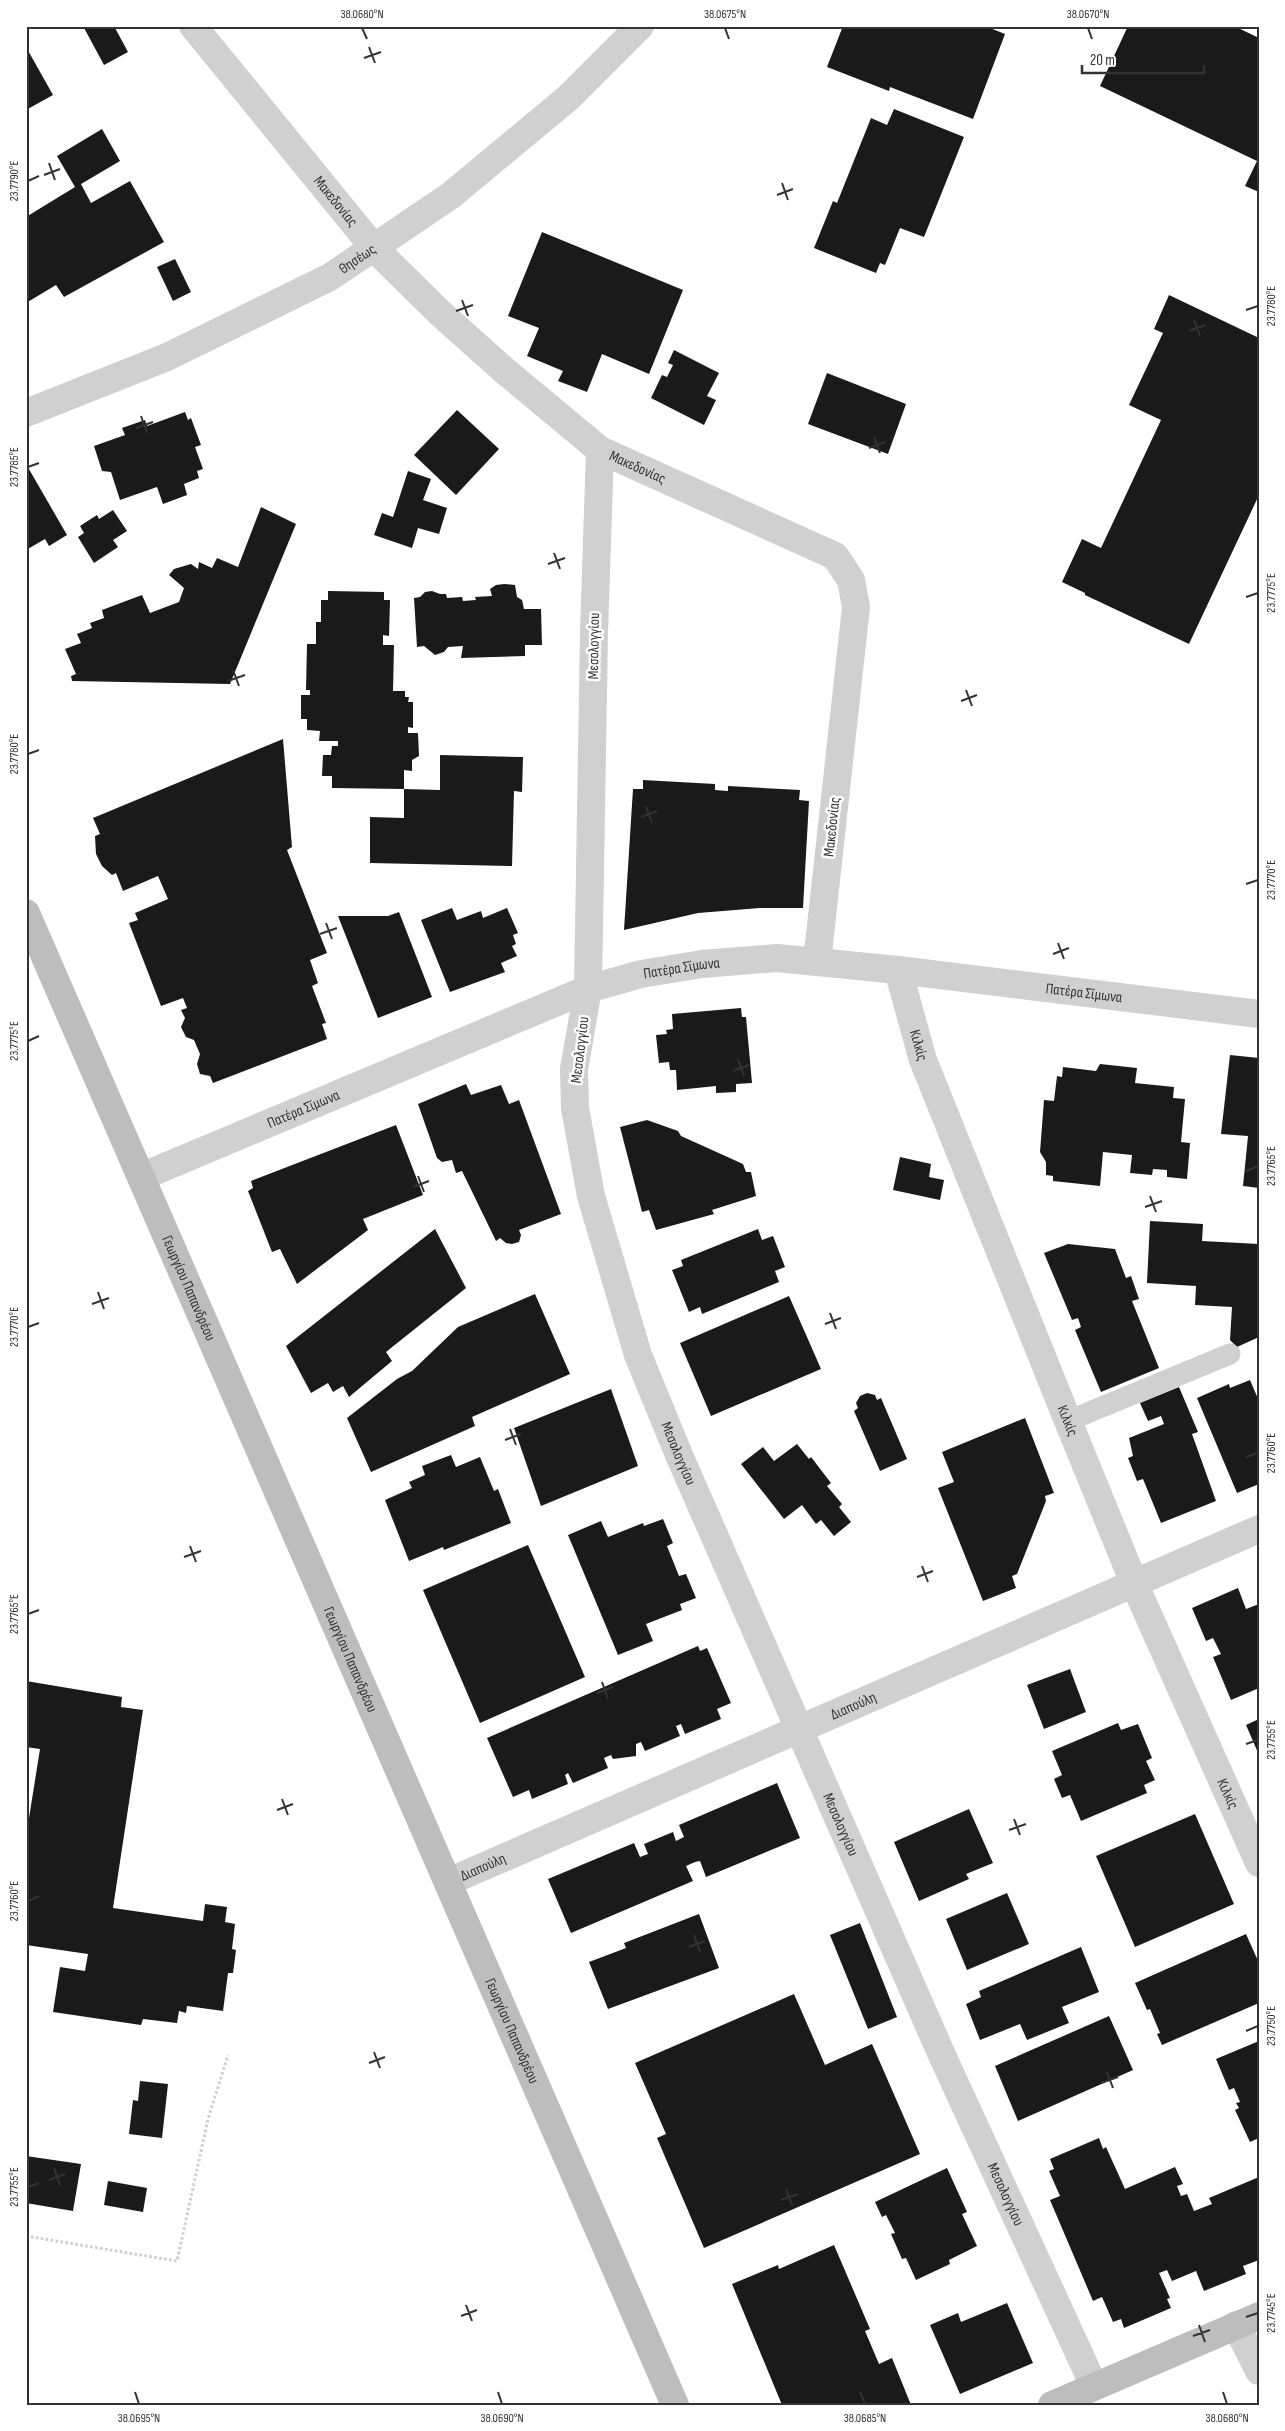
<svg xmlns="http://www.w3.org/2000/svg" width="1285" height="2431" font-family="'Sofia Sans Condensed',sans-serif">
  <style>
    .building { fill: #1a1a1a }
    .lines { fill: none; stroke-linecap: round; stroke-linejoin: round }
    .path { stroke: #cdcdcd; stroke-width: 3; stroke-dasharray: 2.5 2.5; stroke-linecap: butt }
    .lane { stroke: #d0d0d0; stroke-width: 21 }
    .street { stroke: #d0d0d0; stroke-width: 28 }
    .secondary { stroke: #bdbdbd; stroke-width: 28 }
    .ticks { fill: none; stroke: #333; stroke-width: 2 }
    .labels { text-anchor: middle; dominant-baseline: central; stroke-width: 5; stroke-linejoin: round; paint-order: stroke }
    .street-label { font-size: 15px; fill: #333; stroke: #fff }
    .neatline { fill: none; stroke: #333; stroke-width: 2 }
    .ticks-label { font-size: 12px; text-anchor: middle; fill: #333 }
  </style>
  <rect width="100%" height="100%" fill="#fff"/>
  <g class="building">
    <path d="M83,26h31l14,26 -24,13z"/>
    <path d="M843,26h142l20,8 -32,85 -83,-32 -1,4 -62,-24z"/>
    <path d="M1128,26h106l25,12v154l-14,-6 12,-25 -157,-75z"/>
    <path d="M26,47l27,48 -27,15z"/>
    <path d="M894,109l70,28 -40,100 -24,-9 -15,37 -5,-2 -4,10 -62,-25 19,-47 4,2 34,-85 16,7z"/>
    <path d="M102,129l18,32 -39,23 10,19 39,-22 34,61 -100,55 -8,-12 -30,18v-86l49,-30 -18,-31z"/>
    <path d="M542,232l141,58 -34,84 -47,-20 -15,38 -29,-11 5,-10 -36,-15 12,-28 -31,-12z"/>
    <path d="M175,259l16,33 -18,9 -16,-34z"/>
    <path d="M1169,295l90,43v157l-70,149 -104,-49v-2l-23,-11 20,-43 19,9 60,-128 -32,-15 34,-72 -9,-4z"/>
    <path d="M674,350l45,23 -12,23 9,4 -12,25 -53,-27 11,-23 5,2 6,-12 -5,-2z"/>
    <path d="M827,373l79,31 -18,50 -80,-30z"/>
    <path d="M457,410l42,39 -43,46 -42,-40z"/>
    <path d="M185,412l3,8 3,-2 10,27 -6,2 8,22 -6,2 2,7 -15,6 3,11 -24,9 -6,-17 -37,13 -9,-28 -9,-1 -8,-25 31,-11 -3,-7 23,-8 2,6z"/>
    <path d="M26,464l41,71 -18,11 -4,-7 -19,11z"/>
    <path d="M408,471l23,8 -8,21 24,8 -8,26 -21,-6 -6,20 -38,-13 8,-22 11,4z"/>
    <path d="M261,507l35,17 -66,160 -158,-3 -1,-5 5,-2 -11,-25 16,-6 -4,-9 15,-6 -2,-5 14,-5 -2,-8 40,-15 8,18 29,-11 5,-14 -15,-13 5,-6 17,-5 7,5 1,-7 13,6 5,-10 21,9z"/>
    <path d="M113,510l14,21 -14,9 5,7 -24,16 -16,-26 6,-4 -4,-7 17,-11 2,4z"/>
    <path d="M504,584l11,1 2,12 5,3 2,9h17l1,36h-17v11l-64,2 2,-12 -15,1 -4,5 -9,3 -11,-9 -7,1 -3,-49 6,-1 5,-5 7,-1 8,3h6l1,4 15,-1 1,4 13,-1 -1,-3 17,-1 -2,-7 6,-4z"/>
    <path d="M328,591l56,1v8h6l-1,36 -6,-1v10h11l-1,46h12v6h4l-1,5h5v26l-5,-1v6h10l1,23 -7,4v11l-8,-1v19l36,1v-35l83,2 -1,35 -8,-1 -2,75 -142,-3v-46l34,1v-29l-72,-1v-12h-10l1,-21h8l1,-9h6v-5h-19l1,-10 -13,-1v-11h-6v-24h9v-5h-4l1,-46h9v-22h5v-22h7z"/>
    <path d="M283,739l9,108 -5,3 40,103 -17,7 8,23 -6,3 14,37 -4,1 5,15 -114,44 -3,-7 -10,-2 -3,-10 3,-10 -6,-14 -8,-3 -5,-10 4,-9 -4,-8 6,-2 -4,-10 -22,8 -32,-83 9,-3 -3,-7 33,-14 -10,-23 -35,15 -7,-18 -4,2 -10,-9 -6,-12 -1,-18 5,-2 -7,-16z"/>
    <path d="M643,780l72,4v6l13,1v-5l72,4 -1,10 10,1 -6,107h-43l-62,5 -74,17 9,-141h10z"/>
    <path d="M452,908l5,12 24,-9 2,7 24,-10 11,25 -5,2 3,9 -4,2 5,10 -16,7 4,9 -55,20 -29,-72z"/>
    <path d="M399,912l33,85 -54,21 -40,-102h50z"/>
    <path d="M741,1008l1,9h4l6,66 -16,1v8l-20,1v-7l-39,4 -1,-20h-6l-1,-8 -10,1 -3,-28 11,-1 -1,-4 7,-1 -1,-15z"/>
    <path d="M1230,1055l29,3v130l-16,-2 5,-50 -27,-2z"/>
    <path d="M1100,1064l37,4 -2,15 39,4 -1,11 12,1 -4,43 9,1 -3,36 -20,-2v-7l-14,-1 -1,6 -22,-2 2,-18 -29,-3 -3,34 -47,-5v-5l-7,-1v-13l-6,-10 4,-52 10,1 3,-25 5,1 1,-10 33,4z"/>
    <path d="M466,1084l5,11 30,-10 8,19 10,-4 42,114 -42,16 2,5 -2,7 -7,2 -6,-1 -6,-5 -4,3 -34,-70 -6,2 -4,-13 -10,2 -5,-4 -19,-54z"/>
    <path d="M647,1120l31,11 3,5 62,28 3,8h5l5,24 -44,14 2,4 -58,16 -7,-20 -7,2 -22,-85z"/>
    <path d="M396,1125l27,70 -60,24 5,11 -71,54 -17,-35 -8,3 -24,-61 5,-3 -2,-7z"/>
    <path d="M900,1157l31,7 -2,13 15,3 -4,20 -47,-10z"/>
    <path d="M1150,1221l53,3 -1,17 57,3v93l-22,10 -7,-7 2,-33 -37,-2 1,-19 -49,-3z"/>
    <path d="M435,1229l31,59 -80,64 6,9 -43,36 -6,-11 -10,6 -5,-9 -17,10 -25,-47z"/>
    <path d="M758,1229l4,11 11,-4 12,31 -10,4 4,11 -77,32 -2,-7 -11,5 -17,-42 11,-4 -2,-6z"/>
    <path d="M1068,1244l47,5 11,29 5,-2 8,23 -7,2 27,67 -58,24 -26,-62 6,-3 -3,-9 -6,2 -28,-67z"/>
    <path d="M535,1294l35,80 -98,43 3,9 -104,46 -24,-54 50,-39 15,-8 46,-44z"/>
    <path d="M789,1296l32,73 -110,47 -31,-73z"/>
    <path d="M1250,1380l9,21v83l-22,9 -40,-95 32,-14 1,4z"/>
    <path d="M1179,1387l19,45 -6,2 24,67 -55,22 -18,-44 -6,2 -9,-23 5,-2 -4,-18 35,-14 -3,-8 -13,5 -8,-18z"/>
    <path d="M611,1389l27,77 -97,40 -27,-78z"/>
    <path d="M867,1393l8,2 2,5 4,-2 26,61 -27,12 -26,-60 4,-3 -2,-5 4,-7z"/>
    <path d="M1025,1418l29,75 -9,3 1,5 -29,73 -5,2 4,12 -33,13 -45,-113 16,-6 -12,-30z"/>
    <path d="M797,1444l12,15 2,-2 20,26 -4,3 15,18 -3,3 12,15 -17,14 -13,-16 -5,4 -14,-19 -18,14 -43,-55 22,-17 11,14z"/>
    <path d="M451,1455l5,12 24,-10 14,34 4,-2 13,34 -67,27 -1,-3 -34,14 -24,-61 27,-12 -3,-6 16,-7 -3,-9z"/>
    <path d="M663,1519l10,24 -6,3 12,30 7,-2 10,24 -16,6 2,6 -36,14 7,17 -35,14 -50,-120 33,-14 7,16 35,-14 1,3z"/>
    <path d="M528,1545l57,132 -105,46 -57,-133z"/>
    <path d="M1238,1588l8,21 13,-5v84l-28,12 -18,-43 8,-3 -8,-16 -7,3 -14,-33z"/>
    <path d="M698,1646l2,5 7,-3 24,55 -14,6 4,10 -36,15 -4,-10 -5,2 4,10 -35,15 -4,-9 -5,2v12l-23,3 -2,-4 -7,3 4,10 -35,15 -5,-10 -3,2 3,9 -36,15 -3,-9 -16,7 -26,-59z"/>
    <path d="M1070,1669l16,43 -42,17 -17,-44z"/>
    <path d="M26,1681l96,16 -1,10 22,3 -30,198 90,13 2,-17 22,3 -2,15 10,2 -3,25 4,1 -3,23h-5l-5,38 -36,-5 -1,7 -7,-2 -2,12 -34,-4 -2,6 -88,-13 7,-45 25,4 3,-17 -62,-9v-108l14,-88 -14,-2z"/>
    <path d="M1259,1719v36l-13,-30z"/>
    <path d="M1118,1723l3,7 17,-6 14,34 -6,3 9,19 -11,5 3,8 -66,28 -11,-26 -8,3 -8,-19 8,-4 -10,-24z"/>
    <path d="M777,1783l23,55 -94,39 -6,-16 -5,1 -9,4 7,15 -122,52 -23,-54 86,-36 6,14 8,-3 -4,-10 29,-12 3,9 8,-4 -5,-12z"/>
    <path d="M969,1809l24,54 -27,11 3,5 -50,22 -25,-59z"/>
    <path d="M1195,1814l39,90 -99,43 -39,-91z"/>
    <path d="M1007,1893l22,51 -62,26 -21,-51z"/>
    <path d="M699,1914l20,54 -111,41 -19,-47 37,-14 -2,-5z"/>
    <path d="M860,1923l37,94 -29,12 -38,-94z"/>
    <path d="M1246,1934l13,29v40l-97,42 -5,-11 3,-1 -10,-24 -3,1 -12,-27z"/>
    <path d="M1081,1947l18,45 -37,15 7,16 -42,17 -7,-16 -40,16 -14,-36 15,-7 -2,-6z"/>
    <path d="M794,1994l31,71 47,-21 48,110 -216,94 -47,-110 9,-4 -31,-71z"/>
    <path d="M1109,2016l24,54 -115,51 -23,-55z"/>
    <path d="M1259,2041v97l-9,4 -15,-32 4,-2 -3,-5 4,-1 -6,-14 -5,2 -13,-31z"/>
    <path d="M140,2081l28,3 -6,54 -33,-4 4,-34 5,1z"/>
    <path d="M1099,2138l4,11 3,-2 19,42 50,-22 8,17 -6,2 4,10 6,-2 7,17 18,-7 -3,-6 50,-21v83l-16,6 3,8 -42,17 -8,-20 -24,10 -5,-11 -8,3 11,25 -3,1 4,9 -47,20 -3,-9 -8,3 -11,-25 -9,4 -43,-101 10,-4 -11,-25 5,-2 -4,-10z"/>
    <path d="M26,2156l55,8 -8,47 -47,-8z"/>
    <path d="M947,2168l20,44 -5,2 15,32 -28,14 1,4 -34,16 -10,-22 -4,1 -11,-25 4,-1 -9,-18 -4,2 -7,-15z"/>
    <path d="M108,2181l39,7 -4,24 -39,-7z"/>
    <path d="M834,2245l36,84 -5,2 14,33 13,-6 19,47h-129l-50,-121 46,-19 1,4z"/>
    <path d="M1007,2303l26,60 -73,31 -30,-69 28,-12 3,9z"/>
  </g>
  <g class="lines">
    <path class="path" d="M26,2236l151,25 31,-142 20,-64"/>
    <path class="lane" d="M1068,1421l162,-67"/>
    <g class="street">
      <path id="s1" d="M193,26l182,223 65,64 65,58 95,79 235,106 16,24 5,27 -39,355"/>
      <path id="s2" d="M26,413l141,-56 163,-80 120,-81 118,-98 72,-72"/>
      <path id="s3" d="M600,450l-6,183 -6,356 -14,80 1,39 16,88 47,159 41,100 262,598 153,333"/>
      <path id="s4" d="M898,970l25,90 145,361 66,162 125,280"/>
      <path id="s5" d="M141,1177l447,-188 53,-15 61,-10 75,-6 121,12 361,44"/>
      <path id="s6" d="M448,1882l811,-353"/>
      <path d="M1236,2325l23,46"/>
    </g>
    <g class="secondary">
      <path id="s7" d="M26,913l649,1492"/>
      <path d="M1052,2405l207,-89"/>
    </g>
  </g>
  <path class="ticks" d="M362,28l5,11M725,28l4,11M1088,28l4,11M369,47l6,16M364,58l17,-6M49,163l6,17M44,175l16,-6M28,181l11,-5M782,183l6,17M777,195l16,-6M462,300l6,16M1246,310l12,-4M456,311l17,-6M1194,320l6,16M1189,331l16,-6M141,416l6,17M136,428l17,-6M874,437l6,16M869,448l16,-6M28,467l11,-4M554,553l6,16M548,564l17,-6M1246,597l12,-4M233,670l6,16M228,681l17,-6M966,690l6,16M961,701l16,-6M28,754l11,-4M646,806l6,17M641,817l16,-6M1246,884l12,-4M326,923l6,16M320,934l17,-6M1058,943l6,16M1053,954l16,-6M28,1041l11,-5M738,1059l6,17M733,1071l16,-6M1246,1171l12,-5M418,1176l6,16M413,1187l16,-6M1150,1196l6,16M1145,1207l17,-6M98,1292l6,17M92,1304l17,-6M830,1313l6,16M825,1324l16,-6M28,1327l11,-4M510,1429l6,16M505,1440l16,-6M1246,1457l12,-4M190,1546l6,16M184,1557l17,-6M922,1566l6,16M917,1577l16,-6M28,1614l11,-4M602,1682l6,17M597,1693l16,-6M1246,1744l12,-4M282,1799l6,16M277,1810l16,-6M1014,1819l6,16M1009,1830l17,-6M28,1901l11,-5M694,1935l6,17M689,1947l16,-6M1246,2031l12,-5M374,2052l6,16M369,2063l16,-6M1107,2072l6,16M1101,2083l17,-6M54,2168l6,17M49,2180l16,-6M28,2187l11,-4M786,2189l6,16M781,2200l17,-6M466,2305l6,16M461,2316l16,-6M1246,2317l12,-4M1199,2325l6,17M1193,2336l17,-6M135,2392l4,12M498,2392l4,12M860,2392l5,12M1223,2392l4,12"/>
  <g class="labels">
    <g class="street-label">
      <text stroke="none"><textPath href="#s1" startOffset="226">Μακεδονίας</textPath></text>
      <text stroke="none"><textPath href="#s2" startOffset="366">Θησέως</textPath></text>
      <text stroke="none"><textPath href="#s1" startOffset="631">Μακεδονίας</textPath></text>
      <text transform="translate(594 646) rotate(-89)">Μεσολογγίου</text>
      <text transform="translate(832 827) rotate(-84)">Μακεδονίας</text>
      <text stroke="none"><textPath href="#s5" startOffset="581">Πατέρα Σϊμωνα</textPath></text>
      <text stroke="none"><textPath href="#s5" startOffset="986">Πατέρα Σϊμωνα</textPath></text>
      <text stroke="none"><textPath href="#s4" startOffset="78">Κιλκίς</textPath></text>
      <text transform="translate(580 1050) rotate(-83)">Μεσολογγίου</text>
      <text stroke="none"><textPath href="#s5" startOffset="176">Πατέρα Σϊμωνα</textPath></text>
      <text stroke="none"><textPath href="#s7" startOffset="409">Γεωργίου Παπανδρέου</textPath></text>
      <text stroke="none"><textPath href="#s4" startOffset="482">Κιλκίς</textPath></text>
      <text stroke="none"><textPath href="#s3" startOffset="1021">Μεσολογγίου</textPath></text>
      <text stroke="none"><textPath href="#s7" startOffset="814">Γεωργίου Παπανδρέου</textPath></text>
      <text stroke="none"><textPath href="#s6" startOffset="442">Διαπούλη</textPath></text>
      <text stroke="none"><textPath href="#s4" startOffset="888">Κιλκίς</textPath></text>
      <text stroke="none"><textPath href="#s3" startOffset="1426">Μεσολογγίου</textPath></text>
      <text stroke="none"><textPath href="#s6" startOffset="38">Διαπούλη</textPath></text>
      <text stroke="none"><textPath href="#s7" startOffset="1219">Γεωργίου Παπανδρέου</textPath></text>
      <text stroke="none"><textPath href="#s3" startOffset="1831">Μεσολογγίου</textPath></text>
    </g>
  </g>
  <rect width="1285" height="2431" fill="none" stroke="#ffffff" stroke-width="55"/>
  <path d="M1082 65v8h122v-8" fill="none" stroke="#333333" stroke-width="2.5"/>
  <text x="1090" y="65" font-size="15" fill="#333333" stroke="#ffffff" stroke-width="4" paint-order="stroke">20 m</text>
  <rect x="28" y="28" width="1230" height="2376" class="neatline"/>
  <g class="ticks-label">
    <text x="362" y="18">38.0680°N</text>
    <text x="725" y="18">38.0675°N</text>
    <text x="1088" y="18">38.0670°N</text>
    <text transform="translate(14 181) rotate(-90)" y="4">23.7790°E</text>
    <text transform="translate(1271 306) rotate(-90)" y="4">23.7780°E</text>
    <text transform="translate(14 467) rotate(-90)" y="4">23.7785°E</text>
    <text transform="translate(1271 593) rotate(-90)" y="4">23.7775°E</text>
    <text transform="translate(14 754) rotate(-90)" y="4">23.7780°E</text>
    <text transform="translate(1271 880) rotate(-90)" y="4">23.7770°E</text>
    <text transform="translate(14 1041) rotate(-90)" y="4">23.7775°E</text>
    <text transform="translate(1271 1166) rotate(-90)" y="4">23.7765°E</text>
    <text transform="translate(14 1327) rotate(-90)" y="4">23.7770°E</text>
    <text transform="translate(1271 1453) rotate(-90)" y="4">23.7760°E</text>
    <text transform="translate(14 1614) rotate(-90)" y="4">23.7765°E</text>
    <text transform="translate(1271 1740) rotate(-90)" y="4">23.7755°E</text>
    <text transform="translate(14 1901) rotate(-90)" y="4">23.7760°E</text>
    <text transform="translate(1271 2026) rotate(-90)" y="4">23.7750°E</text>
    <text transform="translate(14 2187) rotate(-90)" y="4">23.7755°E</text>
    <text transform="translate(1271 2313) rotate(-90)" y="4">23.7745°E</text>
    <text x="139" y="2422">38.0695°N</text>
    <text x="502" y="2422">38.0690°N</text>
    <text x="865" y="2422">38.0685°N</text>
    <text x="1227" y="2422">38.0680°N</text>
  </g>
</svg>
